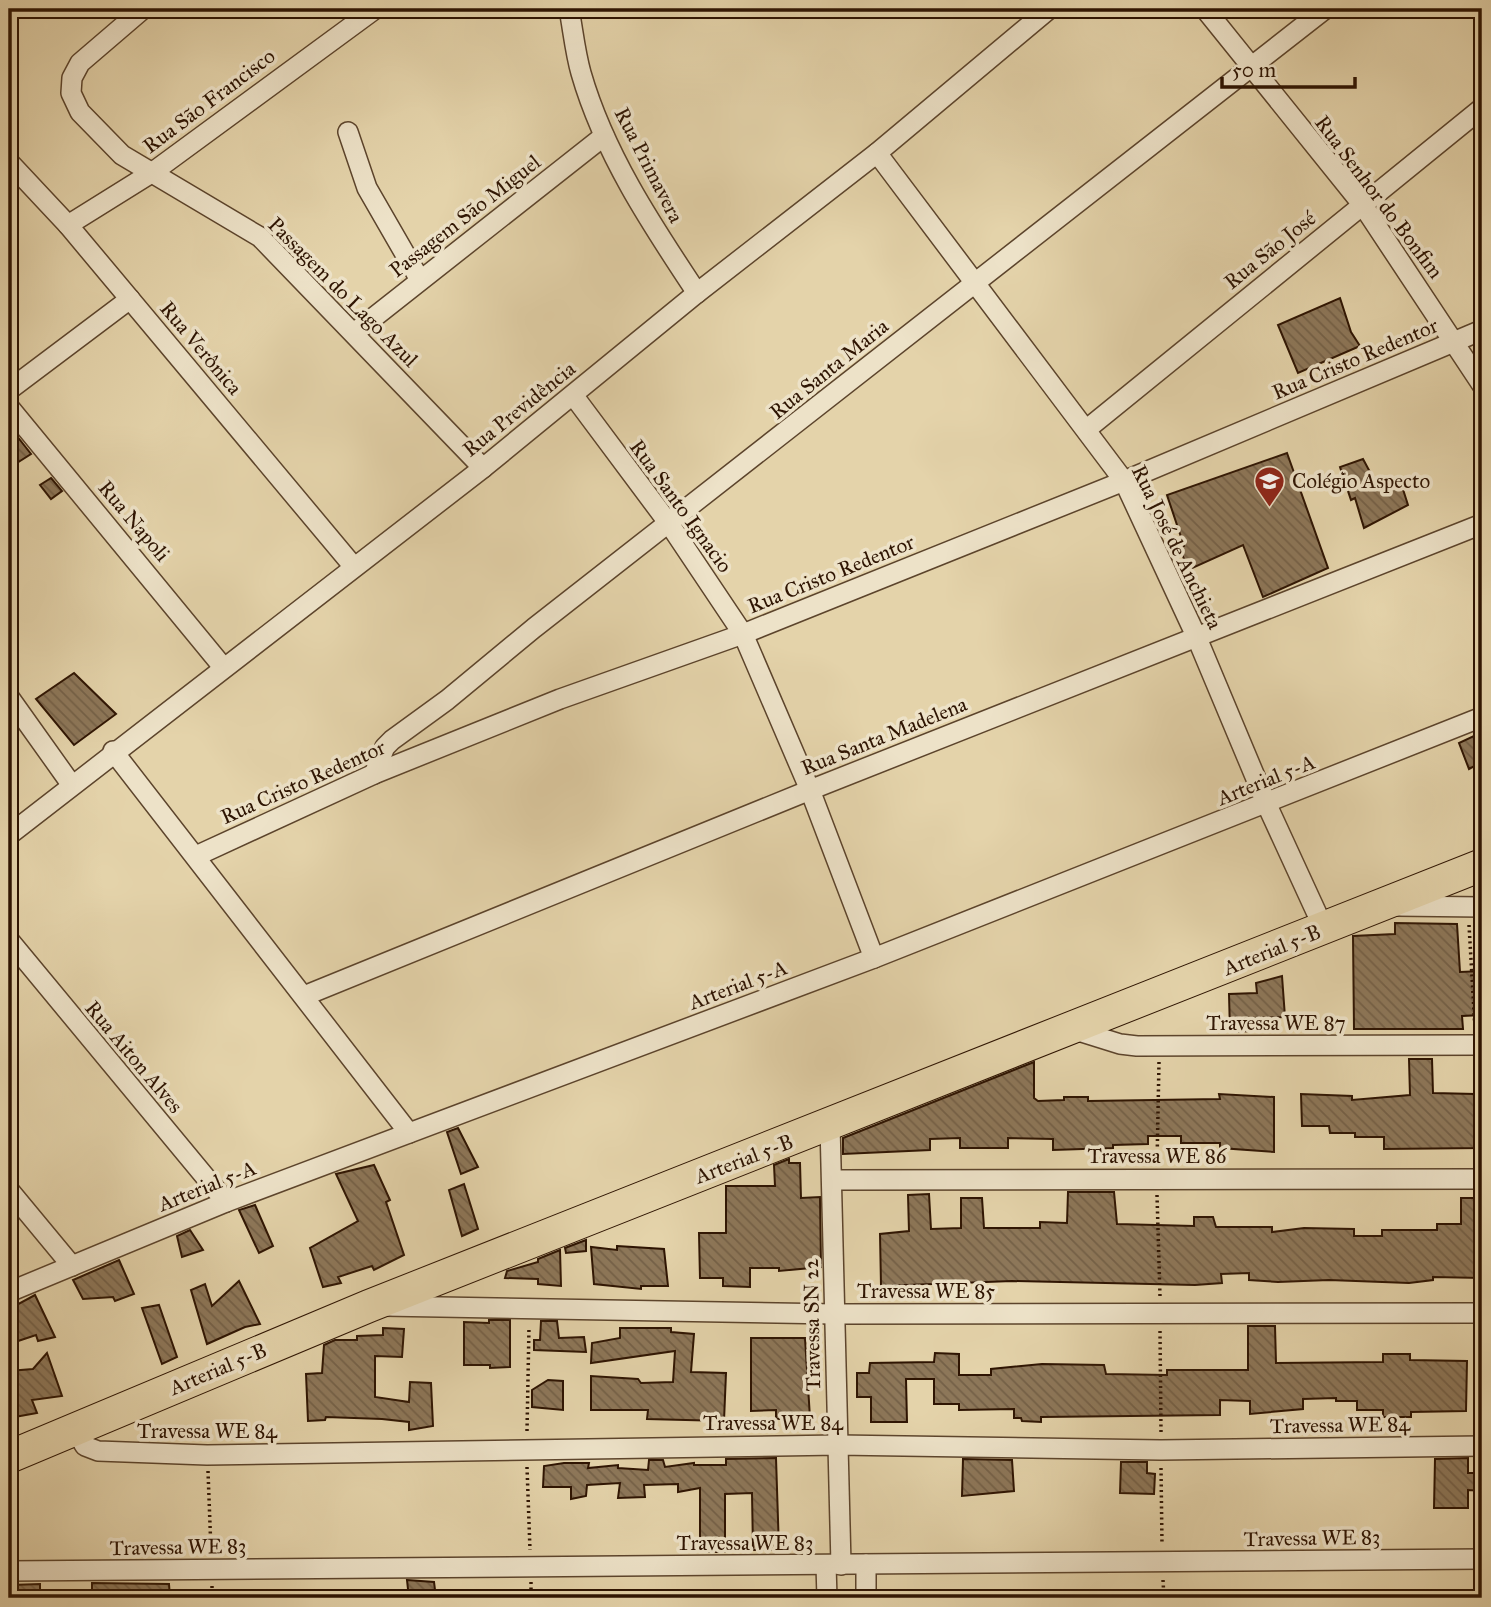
<svg xmlns="http://www.w3.org/2000/svg" width="1491" height="1607" font-family="'IM FELL Great Primer',serif">
  <style>
    .building { fill: url(#building-back-hatch); stroke: #2e1402; stroke-width: 2 }
    .lines { fill: none; stroke-linecap: round; stroke-linejoin: round }
    .street-casing { stroke: #5c442c; stroke-width: 22 }
    .primary-casing { stroke: #2e1402; stroke-width: 34 }
    .path { stroke: #2e1402; stroke-width: 3.5; stroke-dasharray: 2 3.5; stroke-linecap: butt }
    .street { stroke: #ede2c8; stroke-width: 19 }
    .primary { stroke: #e4d3aa; stroke-width: 32 }
    .labels { text-anchor: middle; dominant-baseline: central; stroke-width: 7; stroke-linejoin: round; paint-order: stroke }
    .street-label { font-size: 21px; fill: #2e1402; stroke: #ede2c8 }
    .poi-label { font-size: 21px; fill: #2e1402; stroke: #ede2c8; text-anchor: start }
  </style>
  <defs>
    <pattern id="building-back-hatch" width="6" height="6" patternUnits="userSpaceOnUse" patternTransform="scale(1.75)"><rect width="6" height="6" fill="#8d7759"/><path d="M-1 5l2 2M0 0l6 6M5-1l2 2" fill="none" stroke="#746047"/></pattern>
  </defs>
  <rect width="100%" height="100%" fill="#e4d3aa"/>
  <filter id="stains"><feTurbulence type="fractalNoise" baseFrequency=".00286" numOctaves="4"/><feColorMatrix values="0 0 0 0 .2 0 0 0 0 .09 0 0 0 0 .02 0 0 0 .5 -.17"/></filter>
  <radialGradient id="worn" r=".72"><stop offset=".6" stop-color="#630" stop-opacity="0"/><stop offset="1" stop-color="#630" stop-opacity=".3"/></radialGradient>
  <g class="building">
    <path d="M1340,298l11,34 9,14 -62,27 -20,-48z"/>
    <path d="M9,426l22,28 -22,14z"/>
    <path d="M1287,453l41,115 -65,29 -20,-52 -55,25 -8,-22 4,-2 -17,-51z"/>
    <path d="M1363,459l15,28 21,-10 9,28 -44,23 -9,-30 -4,2 -11,-33z"/>
    <path d="M51,478l11,13 -11,8 -11,-14z"/>
    <path d="M74,673l42,41 -42,31 -38,-46z"/>
    <path d="M1478,734l4,10v18l-13,7 -10,-26z"/>
    <path d="M1395,923l62,1 3,48 22,-1v44l-20,1 1,13h-109l-1,-93 42,-2z"/>
    <path d="M1282,976l3,41 -33,1 1,13 -23,1 -1,-38 28,-1 -1,-10z"/>
    <path d="M1409,1059h23l1,34 42,1 -1,17h8v37l-98,1v-12h-29v-4h-25l-1,-7h-27l-1,-32 51,2v4l58,-5z"/>
    <path d="M1034,1062v36l4,3 26,-1v-3h24v4l132,-2 -1,-5 55,3v55l-54,-4v-5h-39v-7h-33v8l-35,1v3l-60,2v-11l-45,-1v10h-48v-10l-30,1v11l-87,4v-16z"/>
    <path d="M458,1128l20,39 -17,7 -14,-42z"/>
    <path d="M789,1159v4h11l1,35 19,-1 1,70 -42,4v-3h-29v19l-27,-1v-8h-23l-1,-45h27v-47h49l-1,-21z"/>
    <path d="M374,1165l16,35 -4,2 18,53 -30,15 -2,-4 -34,11 3,6 -18,4 -13,-39 48,-27 -22,-47z"/>
    <path d="M464,1184l14,45 -16,7 -13,-46z"/>
    <path d="M1068,1192h46l3,32 77,2v-9h19l3,10h56v5l32,-4 50,1v7h28v-6h55v-6h24v-26h14l-1,29h8v51l-49,-1v3l-24,3 -80,-3 -51,2 -29,-2v-7l-28,1 1,9 -27,2 -183,-4 -131,5 -1,-52 29,-3 -1,-36 21,-1 2,35 30,-1v-30h21l2,30h56v-6l27,1z"/>
    <path d="M255,1205l18,41 -14,7 -20,-43z"/>
    <path d="M190,1230l13,20 -21,7 -5,-21z"/>
    <path d="M586,1240v11l-20,2 -1,-5z"/>
    <path d="M617,1246l47,3 4,37h-27v3l-47,-5 -3,-37 26,3z"/>
    <path d="M560,1250l1,36 -23,-2v-5l-33,-1 2,-7 31,-9v-3z"/>
    <path d="M119,1260l15,34 -19,7 -2,-4 -30,2 -10,-19z"/>
    <path d="M239,1281l21,43 -15,3 -38,17 -16,-54 14,-6 7,22z"/>
    <path d="M35,1295l20,42 -17,4 -2,-6 -27,9v-35z"/>
    <path d="M159,1305l18,52 -15,7 -20,-56z"/>
    <path d="M489,1320h21v47l-20,1v-3h-26v-43l25,1z"/>
    <path d="M541,1321h16l2,17 25,-1 2,15 -52,-2v-10h6z"/>
    <path d="M1248,1326h27l1,37 107,-1v-8h27v6l57,1 -1,50 -55,1v5h-28v-7h-26v-9h-21v-3l-33,1v10l-53,5v-13l-30,-1v15l-179,2v5l-19,-1 -1,-3h-7v-9l-55,1v-6h-25v-25h-28l1,43h-36v-25h-14v-24h12l1,-10 64,-1 1,-9 24,1v21h32v-6l51,-5 62,1 2,9 61,1v-5h81z"/>
    <path d="M383,1328l21,1 -2,28 -27,-1v41l34,5 1,-20 21,1 2,43 -24,4v-8l-27,-3 -56,-2 -1,3 -17,1 -2,-47 16,-1 2,-28 11,-5h22v-4l26,-1z"/>
    <path d="M620,1328h51v4l23,2 -3,38 35,1 -2,48 -77,-2 1,-9h-57v-34l47,3 3,4 32,-1 2,-31 -84,12 1,-20 28,-5z"/>
    <path d="M751,1338h54l5,80 -34,1v-9l-25,1z"/>
    <path d="M47,1353l15,43 -30,4 5,13 -28,5v-47l24,-2z"/>
    <path d="M548,1380l15,1v29l-31,-3v-17z"/>
    <path d="M776,1458l3,92h-26l-1,-57 -27,1v58h-25v-64l-22,4v-8l-34,1 1,12 -27,1 2,-15 -33,2 -1,11 -15,3v-12h-28l1,-21 20,-3h25l-1,5 30,-3v3l30,2 1,-10h14l2,7 29,-4v2h32v-6z"/>
    <path d="M1468,1458v15h14v18l-14,-1v18h-34l1,-49z"/>
    <path d="M963,1459l49,1 2,31 -52,5z"/>
    <path d="M1121,1462h26v11l8,1 -1,20 -34,-1z"/>
    <path d="M407,1580l27,2 2,16h-27z"/>
    <path d="M92,1583l77,1 1,14h-78z"/>
    <path d="M40,1584v14h-29v-13z"/>
  </g>
  <g class="lines">
    <defs>
      <g id="street">
        <path d="M143,9l-63,54 -8,15 -1,15 9,19 42,43 138,82 223,231"/>
        <path d="M569,9c4,21 6,43 12,64 23,80 70,151 116,220"/>
        <path d="M1205,9l157,195 120,181"/>
        <path d="M348,132l19,56 53,92"/>
        <path d="M877,153l247,328 73,157 70,167 57,124"/>
        <path d="M9,162l59,63 286,342"/>
        <path d="M68,225l85,-53 222,-163"/>
        <path d="M354,333l250,-197"/>
        <path d="M9,390l121,-91"/>
        <path d="M573,395l97,130 73,109 67,156 64,168"/>
        <path d="M9,407l214,260"/>
        <path d="M1087,429l395,-321"/>
        <path d="M9,697l62,87"/>
        <path d="M113,751l296,382"/>
        <path d="M374,774l11,-27 7,-7 55,-40 87,-72 791,-619"/>
        <path d="M9,835l474,-367 214,-175 180,-140 172,-144"/>
        <path d="M196,856l178,-82 186,-75 183,-65 381,-153 358,-151"/>
        <path d="M1396,906l86,1"/>
        <path d="M9,940l217,262"/>
        <path d="M304,996l506,-206 672,-266"/>
        <path d="M1072,1029l48,15 17,2 345,-1"/>
        <path d="M830,1125l11,440"/>
        <path d="M832,1180l650,-1"/>
        <path d="M9,1190l63,76"/>
        <path d="M9,1292l217,-90 648,-244 608,-241"/>
        <path d="M384,1306l451,8 647,-1"/>
        <path d="M75,1430l10,16 13,5 109,4 631,-10 323,5 321,-4"/>
        <path d="M866,1564v34"/>
        <path d="M826,1565l1,33"/>
        <path d="M9,1571l1473,-12"/>
      </g>
      <path id="primary" d="M9,1457l360,-151 1113,-441"/>
    </defs>
    <use href="#street" class="street-casing"/>
    <use href="#primary" class="primary-casing"/>
    <g class="path">
      <path d="M1469,925l6,104"/>
      <path d="M1476,1061l1,101"/>
      <path d="M1157,1163l2,-101"/>
      <path d="M1477,1194l1,101"/>
      <path d="M1157,1195l3,101"/>
      <path d="M1160,1331l1,101"/>
      <path d="M1478,1331l1,97"/>
      <path d="M527,1431l2,-104"/>
      <path d="M527,1467l3,83"/>
      <path d="M1161,1468l1,76"/>
      <path d="M208,1471l3,80"/>
      <path d="M1478,1540l1,-76"/>
      <path d="M1479,1576l1,22"/>
      <path d="M1163,1580l1,18"/>
      <path d="M531,1582v16"/>
      <path d="M212,1586v12"/>
    </g>
    <use href="#street" class="street"/>
    <use href="#primary" class="primary"/>
  </g>
  <defs>
    <symbol id="school-pin" viewBox="-11 -11 22 30"><path d="M0 17L-7.5 6A9.5 9.5 0 1 1 7.5 6Z" fill="#8f2418" stroke="#ede2c8"/><path d="M0-5L7-2L0 1L-7-2ZM-4 1L0 2.5L4 1V4Q0 6-4 4Z" fill="#fff"/></symbol>
  </defs>
  <g fill-rule="evenodd">
    <use href="#school-pin" x="1252" y="464" width="35" height="47"/>
  </g>
  <g class="labels">
    <g class="street-label">
      <text transform="translate(209 101) rotate(-37)">Rua São Francisco</text>
      <text transform="translate(649 165) rotate(63)">Rua Primavera</text>
      <text transform="translate(1379 197) rotate(53)">Rua Senhor do Bonfim</text>
      <text transform="translate(465 216) rotate(-38)">Passagem São Miguel</text>
      <text transform="translate(1270 250) rotate(-39)">Rua São José</text>
      <text transform="translate(343 292) rotate(45)">Passagem do Lago Azul</text>
      <text transform="translate(201 348) rotate(50)">Rua Verônica</text>
      <text transform="translate(1355 359) rotate(-23)">Rua Cristo Redentor</text>
      <text transform="translate(829 369) rotate(-39)">Rua Santa Maria</text>
      <text transform="translate(519 409) rotate(-39)">Rua Previdência</text>
      <text transform="translate(681 506) rotate(54)">Rua Santo Ignacio</text>
      <text transform="translate(134 521) rotate(50)">Rua Napoli</text>
      <text transform="translate(1177 547) rotate(64)">Rua José de Anchieta</text>
      <text transform="translate(831 574) rotate(-22)">Rua Cristo Redentor</text>
      <text transform="translate(884 736) rotate(-22)">Rua Santa Madelena</text>
      <text transform="translate(1266 780) rotate(-22)">Arterial 5-A</text>
      <text transform="translate(303 782) rotate(-24)">Rua Cristo Redentor</text>
      <text transform="translate(1272 950) rotate(-22)">Arterial 5-B</text>
      <text transform="translate(738 985) rotate(-21)">Arterial 5-A</text>
      <text x="1276" y="1023">Travessa WE 87</text>
      <text transform="translate(134 1057) rotate(50)">Rua Aiton Alves</text>
      <text x="1157" y="1156">Travessa WE 86</text>
      <text transform="translate(744 1159) rotate(-21)">Arterial 5-B</text>
      <text transform="translate(207 1186) rotate(-22)">Arterial 5-A</text>
      <text x="926" y="1291">Travessa WE 85</text>
      <text transform="translate(812 1325) rotate(-91)">Travessa SN 22</text>
      <text transform="translate(218 1369) rotate(-23)">Arterial 5-B</text>
      <text x="773" y="1423">Travessa WE 84</text>
      <text transform="translate(1340 1425) rotate(-1)">Travessa WE 84</text>
      <text x="207" y="1431">Travessa WE 84</text>
      <text transform="translate(1312 1538) rotate(-1)">Travessa WE 83</text>
      <text x="745" y="1543">Travessa WE 83</text>
      <text transform="translate(178 1547) rotate(-1)">Travessa WE 83</text>
    </g>
    <g class="poi-label">
      <text x="1292" y="481">Colégio Aspecto</text>
    </g>
  </g>
  <rect width="1491" height="1607" fill="none" stroke="#e4d3aa" stroke-width="35"/>
  <rect x="10" y="10" width="1470" height="1586" fill="none" stroke="#2e1402" stroke-width="3.5"/>
  <rect x="18" y="18" width="1456" height="1572" fill="none" stroke="#2e1402" stroke-width="2"/>
  <path d="M1222 77v10h133v-10" fill="none" stroke="#2e1402" stroke-width="3.5"/>
  <text x="1232" y="77" font-size="21" fill="#2e1402" stroke="#ede2c8" stroke-width="5" paint-order="stroke">50 m</text>
  <rect width="100%" height="100%" filter="url(#stains)"/>
  <rect width="100%" height="100%" fill="url(#worn)"/>
</svg>
